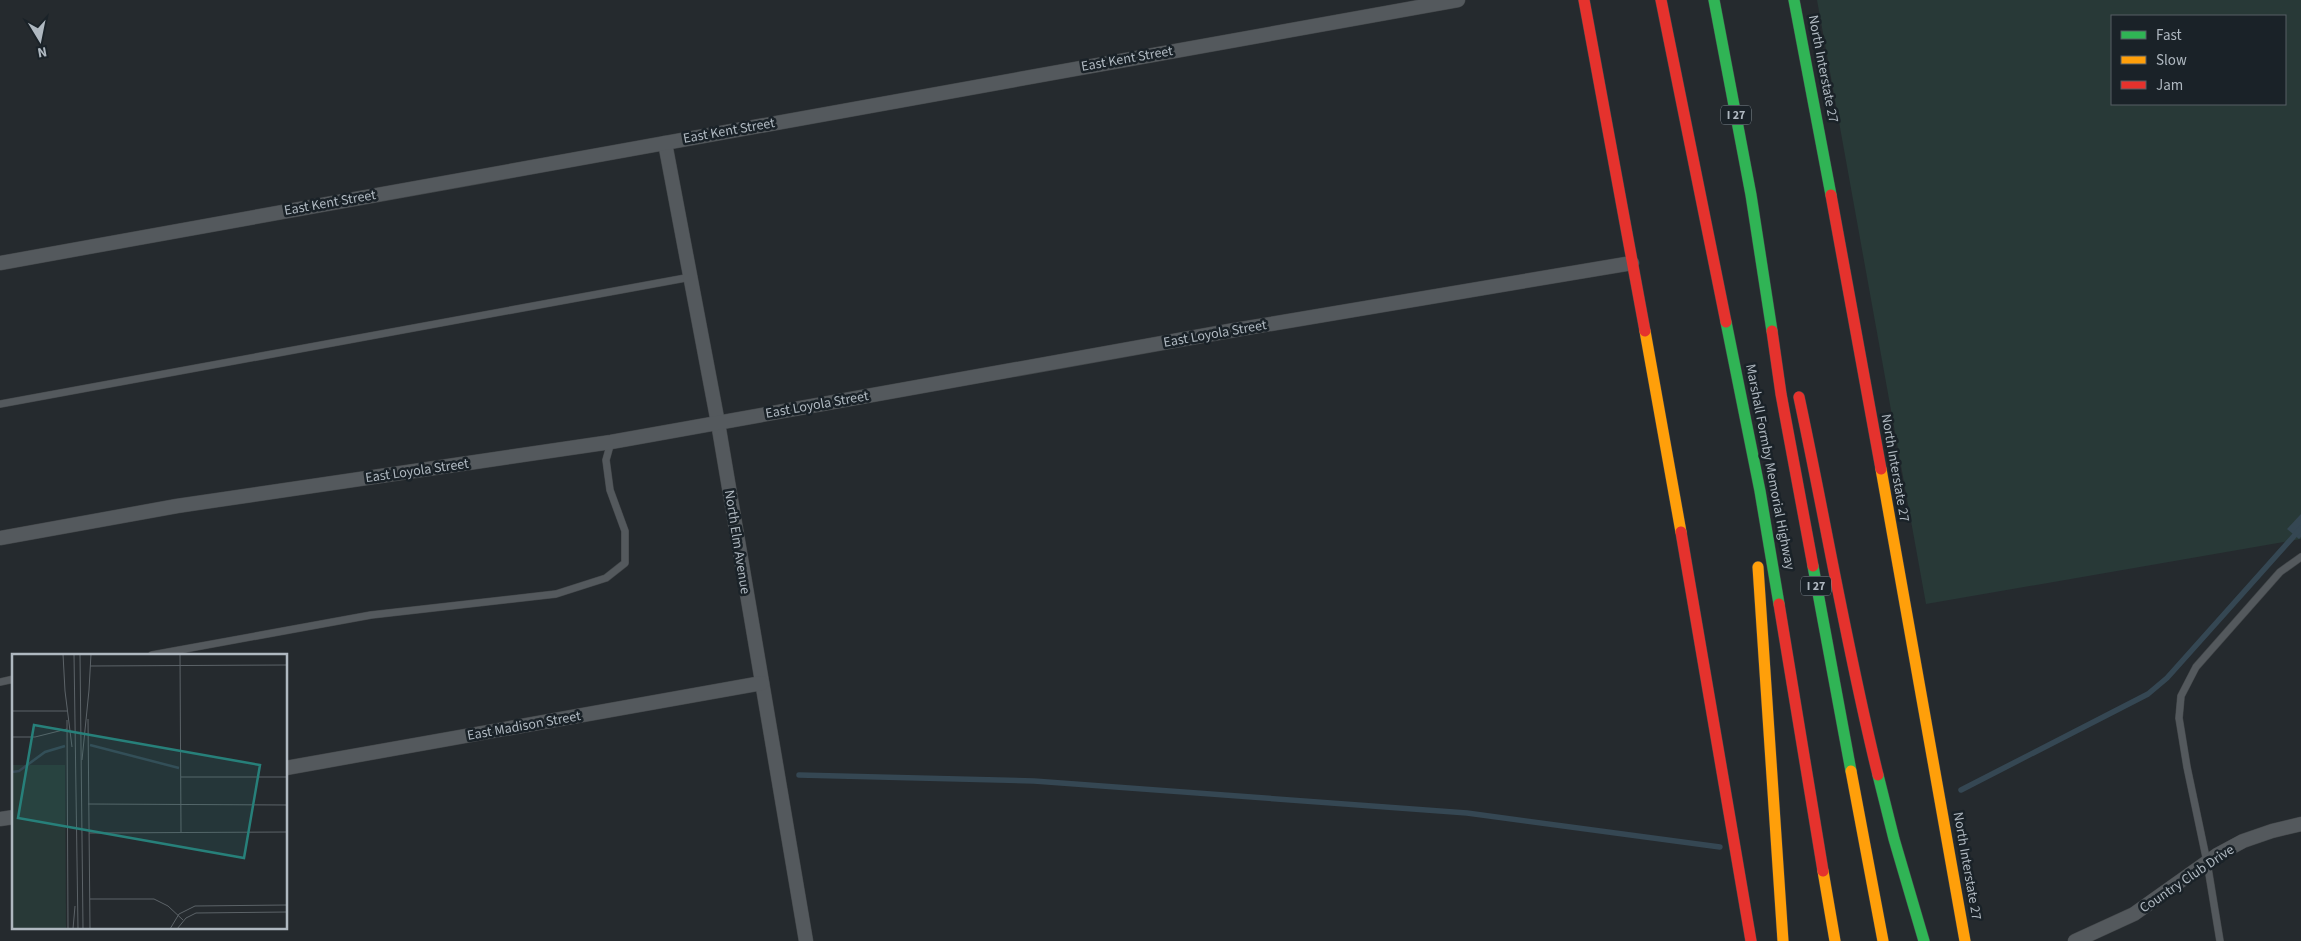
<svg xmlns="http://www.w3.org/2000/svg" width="2301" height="941" font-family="'Source Sans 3',sans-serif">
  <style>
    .green { fill: #283937; fill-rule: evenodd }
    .water { fill: #354753 }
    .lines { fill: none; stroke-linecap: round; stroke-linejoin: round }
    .stream { stroke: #354753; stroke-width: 5.5 }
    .lane-casing { stroke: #424649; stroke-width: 8 }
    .street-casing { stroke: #424649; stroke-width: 15 }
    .fast-casing { stroke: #424649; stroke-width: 12 }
    .slow-casing { stroke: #424649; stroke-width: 12 }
    .jam-casing { stroke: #424649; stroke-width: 12 }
    .lane { stroke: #54595d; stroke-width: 7 }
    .street { stroke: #54595d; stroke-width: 14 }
    .fast { stroke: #30b455; stroke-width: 11 }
    .slow { stroke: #ff9f0a; stroke-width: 11 }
    .jam { stroke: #e5322d; stroke-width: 11 }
    .labels { text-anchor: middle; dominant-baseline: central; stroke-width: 5; stroke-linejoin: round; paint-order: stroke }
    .shield { fill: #1a2228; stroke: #828b92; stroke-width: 1 }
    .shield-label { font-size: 12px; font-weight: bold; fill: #afb8c0 }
    .street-label { font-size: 14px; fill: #afb8c0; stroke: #1a2228 }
    .inset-river { fill: none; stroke: #354753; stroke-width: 2.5 }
    .inset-road { fill: none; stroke: #5c6368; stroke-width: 1 }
    .view { fill: #27807a; fill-opacity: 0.15; stroke: #27807a; stroke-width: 2.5 }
    .inset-edge { fill: none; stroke: #afb8c0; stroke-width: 2.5 }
  </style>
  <rect width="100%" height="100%" fill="#252a2e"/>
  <path class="green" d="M1817,0h484v539l-375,65zM2112,16h173v88h-173z"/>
  <path class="water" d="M2301,514v23l-2,2 -12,-10z"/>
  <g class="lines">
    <g class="stream">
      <path d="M799,775l235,6 433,32 253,34"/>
      <path d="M1961,790l187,-96 19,-16 134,-150"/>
    </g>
    <defs>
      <g id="lane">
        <path d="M0,404l691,-127"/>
        <path d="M152,655l219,-40 185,-21 50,-16 19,-15v-32l-15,-41 -4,-30 5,-18"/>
        <path d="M0,682l14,-3"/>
        <path d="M2220,941l-13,-79 -20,-95 -8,-49 2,-22 15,-29 84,-95 21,-15"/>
      </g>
      <g id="street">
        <path d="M665,143l53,280 88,518"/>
        <path d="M0,263l1458,-263"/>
        <path d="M0,538l177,-32 434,-64 618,-111 403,-68"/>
        <path d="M286,768l476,-85"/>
        <path d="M0,819l14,-2"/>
        <path d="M2075,941l59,-27 83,-59 26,-14 29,-10 29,-7"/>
      </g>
      <g id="fast">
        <path d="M1714,0l37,195 21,136"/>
        <path d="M1794,0l37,195"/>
        <path d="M1726,322l34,169 19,113"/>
        <path d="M1813,566l38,205"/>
        <path d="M1878,775l16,64 30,102"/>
      </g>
      <g id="slow">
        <path d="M1645,331l36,201"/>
        <path d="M1881,469l84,472"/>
        <path d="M1758,567l25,374"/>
        <path d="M1851,771l32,170"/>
        <path d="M1823,871l12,70"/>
      </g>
      <g id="jam">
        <path d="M1584,0l61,331"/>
        <path d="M1661,0l65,322"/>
        <path d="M1831,195l50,274"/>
        <path d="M1772,331l9,63 32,172"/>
        <path d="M1799,397c27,126 48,253 79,378"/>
        <path d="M1681,532l70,409"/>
        <path d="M1779,604l44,267"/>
      </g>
    </defs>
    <use href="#lane" class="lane-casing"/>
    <use href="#street" class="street-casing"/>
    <use href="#fast" class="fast-casing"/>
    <use href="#slow" class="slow-casing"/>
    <use href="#jam" class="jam-casing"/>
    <use href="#lane" class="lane"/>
    <use href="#street" class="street"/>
    <use href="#fast" class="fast"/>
    <use href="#slow" class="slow"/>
    <use href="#jam" class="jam"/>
  </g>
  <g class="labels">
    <g class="shield">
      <rect x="1721" y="105.5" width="30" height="19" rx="4"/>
      <rect x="1801" y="576.5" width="30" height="19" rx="4"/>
    </g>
    <g class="shield-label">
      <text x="1736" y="115">I 27</text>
      <text x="1816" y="586">I 27</text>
    </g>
    <g class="street-label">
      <text transform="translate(1127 59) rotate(-10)">East Kent Street</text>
      <text transform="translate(1823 69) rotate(79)">North Interstate 27</text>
      <text transform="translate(729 131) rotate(-10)">East Kent Street</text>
      <text transform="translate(330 203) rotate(-10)">East Kent Street</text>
      <text transform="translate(1215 334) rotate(-10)">East Loyola Street</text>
      <text transform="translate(817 405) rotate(-10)">East Loyola Street</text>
      <text transform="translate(1770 467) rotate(79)">Marshall Formby Memorial Highway</text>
      <text transform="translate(1895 468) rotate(80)">North Interstate 27</text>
      <text transform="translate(417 471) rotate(-8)">East Loyola Street</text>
      <text transform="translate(737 542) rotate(81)">North Elm Avenue</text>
      <text transform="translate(524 726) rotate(-10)">East Madison Street</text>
      <text transform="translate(1967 866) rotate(80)">North Interstate 27</text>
      <text transform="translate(2187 879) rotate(-34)">Country Club Drive</text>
    </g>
  </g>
  <g transform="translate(12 654)">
    <rect width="275" height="275" fill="#252a2e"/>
    <path d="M0,111h53l1,164h-54z" fill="#283937"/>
    <path class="inset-river" d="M78,91l89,23M0,118l7,-1 26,-19 20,-6"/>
    <path class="inset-road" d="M51,0l2,37M62,0l4,275M68,0l3,275M168,0l1,178M78,12l197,-1M77,36l2,-36M53,37l7,56M0,57h55M76,65l2,210M55,66l1,209M0,83h23l32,-8M70,106l7,-70M169,123h106M76,150l199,1M77,179l198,-1M78,245h64l14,7 15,14M61,275l2,-23M158,275l9,-15 16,-8 92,-1M165,275l9,-11 10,-5 91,-1"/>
    <path class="view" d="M22,71l226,40 -16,93 -226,-40z"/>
    <rect width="275" height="275" class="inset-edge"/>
  </g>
  <rect x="2111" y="15" width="175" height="90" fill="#1a2228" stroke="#565e65"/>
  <rect x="2121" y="31" width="25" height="8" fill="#30b455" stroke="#565e65"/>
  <text x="2156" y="40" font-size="15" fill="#afb8c0">Fast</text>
  <rect x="2121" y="56" width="25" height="8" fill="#ff9f0a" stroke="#565e65"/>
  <text x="2156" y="65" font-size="15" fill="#afb8c0">Slow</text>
  <rect x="2121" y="81" width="25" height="8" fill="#e5322d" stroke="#565e65"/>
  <text x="2156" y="90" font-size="15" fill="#afb8c0">Jam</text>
  <g transform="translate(40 40) rotate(170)" stroke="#1a2228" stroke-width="4" paint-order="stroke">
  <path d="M0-4L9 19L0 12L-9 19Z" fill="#afb8c0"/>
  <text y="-8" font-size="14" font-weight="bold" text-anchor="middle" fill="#afb8c0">N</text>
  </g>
</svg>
